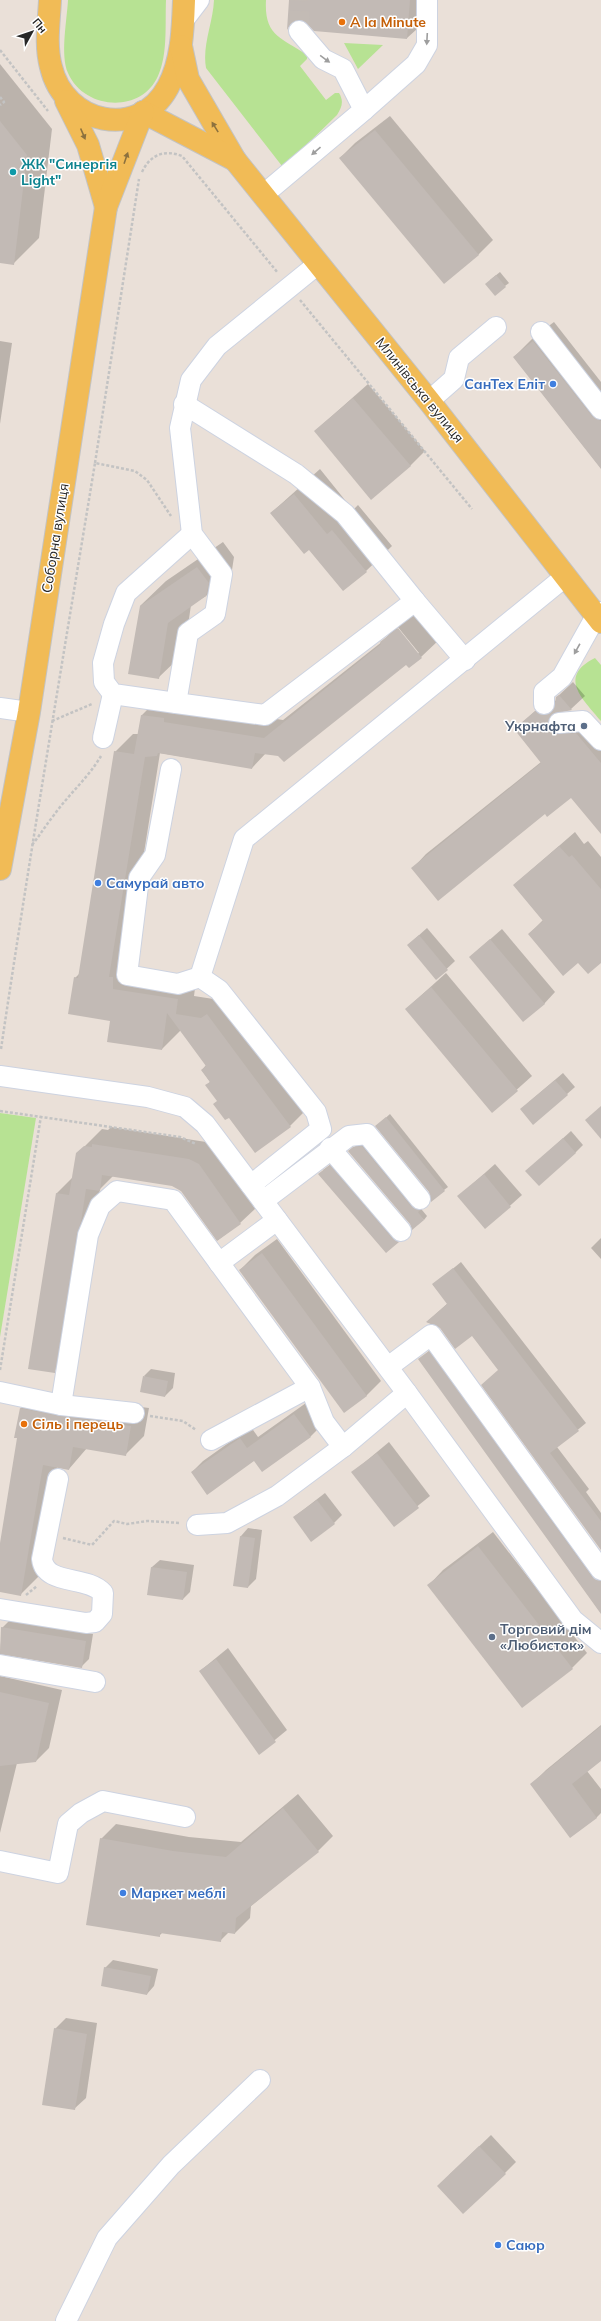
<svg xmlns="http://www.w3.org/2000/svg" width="601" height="2321" font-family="Mulish,sans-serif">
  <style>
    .green { fill: #b7e293 }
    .shadow { fill: #0003 }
    .building { fill: #c2bab5 }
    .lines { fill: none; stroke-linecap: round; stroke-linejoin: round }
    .minor-tunnel { stroke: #c3bbb5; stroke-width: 20; stroke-dasharray: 20 10; stroke-linecap: butt }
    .minor-casing { stroke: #cdd3e1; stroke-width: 22 }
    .major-casing { stroke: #c3c3c3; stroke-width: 24 }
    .path { stroke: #c3c3c3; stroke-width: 2.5; stroke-dasharray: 3 2; stroke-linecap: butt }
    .minor { stroke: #fff; stroke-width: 20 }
    .major { stroke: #f1bb56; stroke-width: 22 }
    .oneway { fill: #9e9e9e }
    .oneway2 { fill: #8c713e }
    .food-dot { fill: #e8710a; stroke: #fff; stroke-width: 1.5 }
    .culture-dot { fill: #0f9aa8; stroke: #fff; stroke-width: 1.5 }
    .shop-dot { fill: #3f7fe0; stroke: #fff; stroke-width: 1.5 }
    .service-dot { fill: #5c6f8a; stroke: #fff; stroke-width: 1.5 }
    .labels { text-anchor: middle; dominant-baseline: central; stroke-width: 3; stroke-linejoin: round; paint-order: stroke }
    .food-label { font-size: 14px; font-weight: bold; fill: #c56008; stroke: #fff; text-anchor: start }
    .culture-label { font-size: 14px; font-weight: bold; fill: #0d838f; stroke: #fff; text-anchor: start }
    .shop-label { font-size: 14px; font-weight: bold; fill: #366cbe; stroke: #fff; text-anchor: start }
    .street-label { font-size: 14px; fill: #272727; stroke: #fff }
    .service-label { font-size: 14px; font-weight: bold; fill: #4e5e75; stroke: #fff; text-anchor: end }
  </style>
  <rect width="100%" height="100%" fill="#eae0d8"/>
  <g class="green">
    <path d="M68,0h98c-1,24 2,54 -8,76 -17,38 -74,34 -90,-3 -8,-18 -1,-53 0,-73z"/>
    <path d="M214,0h52c-2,36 15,37 41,55v4l-7,7 26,34 9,-7h4c5,8 3,14 -2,22l-46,45 -9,6 -76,-98c-4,-23 7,-45 8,-68z"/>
    <path d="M344,43l39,2 -25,24z"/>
    <path d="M595,658l6,7v56c-18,-22 -44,-44 -6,-63z"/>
    <path d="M0,1113l36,5 -36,219z"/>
  </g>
  <g class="shadow">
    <path d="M290,0h129l-2,29 -10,9 -92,-8 -11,-11 -7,1 -8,8z"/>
    <path d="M0,64l52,65 -13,109 -26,26 -13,-2z"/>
    <path d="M390,116l103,124 -15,15 -138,-97 15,-15z"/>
    <path d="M500,272l9,11 -4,3 -15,-6z"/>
    <path d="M554,322l47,60v86l-87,-111 20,-20z"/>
    <path d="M0,341l12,2 -12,81z"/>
    <path d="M368,384l57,67 -15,15 -95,-35z"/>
    <path d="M320,469l33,41 5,-5 34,41 -26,25 -57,-23 -38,-35z"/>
    <path d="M223,542l11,15 -2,13 -26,26 -15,9 -7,48 -26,25 -18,-72 26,-25z"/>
    <path d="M417,611l23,28 -19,18 -15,7 -127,91 -13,-2 -14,15 -92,-15 -33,206 4,12 65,10 -2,15 26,4 88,108 -18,18 -72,-25 -11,-16 3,-3 -8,-12 4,-5 -25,-35 -19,19 -51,-29 -36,-42 5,-5 35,-221 18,-18h5l4,-19 18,-18 21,7 102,16 100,-79 13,-14 21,27 2,-1 -22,-27z"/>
    <path d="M573,682l12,14 -14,13 -9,2 1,5 38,17v99l-30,-36 -26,17 -132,55 13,-14 115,-92 -26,-33 35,-31 6,3v-3z"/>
    <path d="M575,832l9,12 4,-3 13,16v105h-23l-49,-28 14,-14 -29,-35z"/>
    <path d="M427,928l28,33 -18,17 -29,-33z"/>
    <path d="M502,929l53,63 -11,12 -74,-47z"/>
    <path d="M446,973l86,103 -40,36 -86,-103z"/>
    <path d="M563,1073l12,14 -42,37 -4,-22z"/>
    <path d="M390,1114l58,73 -4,3 -14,1 -50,-68z"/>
    <path d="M111,1127l95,15 52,64 -18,17 -22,17 -35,-48 -10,-7 -59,-10 -14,14 -28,165 -18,17 3,-178 16,-16 4,-23 25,-25 6,1z"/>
    <path d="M571,1131l12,14 -8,8 -48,18z"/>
    <path d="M366,1143l61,73 -3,4 -71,-72 5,-4z"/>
    <path d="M334,1162l67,76 -15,14 -63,-82z"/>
    <path d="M495,1164l27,31 -37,33 -26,-32z"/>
    <path d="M601,1238v21l-10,-11z"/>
    <path d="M277,1239l104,142 -15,15 -126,-126 15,-15z"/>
    <path d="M461,1262l125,161 -29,24 32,42 -3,3 15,21v36l-102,-180 -27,-34 -45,-13 21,-19 -15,-18z"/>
    <path d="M436,1345l165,227v41l-181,-254z"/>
    <path d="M151,1369l24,4 -2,15 -8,8 -21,-20z"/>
    <path d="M39,1390l39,9 71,9 -5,28 -18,18 -39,-6 -18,21 -12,-2 -18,109 -18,18 -21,-3v-41l18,-113 3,-29z"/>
    <path d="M306,1403l16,22 -11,11 -49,35 -7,-11 -63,12 11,-11 48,-34 7,10z"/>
    <path d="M389,1442l41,54 -36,29 -41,-53z"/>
    <path d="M325,1493l17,22 -8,8 -40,-6z"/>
    <path d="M248,1528l14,2 -6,49 -8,8 -14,-2 7,-49z"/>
    <path d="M493,1532l94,121 -15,15 -50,38 -93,-121 14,-15z"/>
    <path d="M160,1560l34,5 -4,27 -7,7 -35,-5 4,-27z"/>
    <path d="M10,1620l83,14 -4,25 -8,8 -81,-13 2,-26z"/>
    <path d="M228,1648l59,82 -28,23 -59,-82z"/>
    <path d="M0,1676l62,14 -13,58 -13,13 -19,2 -17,70z"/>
    <path d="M601,1725v35l-14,11 14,18v24l-5,5 -65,-33 15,-15z"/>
    <path d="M298,1794l35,42 -15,15 -67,55 -1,12 -15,15 -6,-1 -8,8 -58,-8 -4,4 -58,-97 15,-15 73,13 52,5z"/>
    <path d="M113,1960l45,9 -4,17 -7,8 -42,-26z"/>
    <path d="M66,2018l31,5 -11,75 -12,11 -19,-80z"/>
    <path d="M491,2135l25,27 -11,11 -56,2z"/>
  </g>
  <g class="building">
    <path d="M289,0h121l-3,39 -93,-8 -11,-11h-6l-6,3 -4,7z"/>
    <path d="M0,121l27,34 -13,110 -14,-2z"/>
    <path d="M375,130l104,125 -35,29 -105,-126z"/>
    <path d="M496,275l10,12 -11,9 -10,-12z"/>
    <path d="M533,341l59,75 9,5v48l-88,-112z"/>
    <path d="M353,398l58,68 -40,34 -57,-69z"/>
    <path d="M294,494l33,40 5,-4 35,42 -24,19 -34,-41 -5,4 -34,-41z"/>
    <path d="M197,567l12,16 -3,13 -38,27 -9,56 -31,-5 12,-68z"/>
    <path d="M398,628l24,30 -13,10 -3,-3 -122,97 -6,-6 -23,-3 -3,16 -94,-16 -1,3 -12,1 -36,220h4v12l65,10 -2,15 25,4 6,-4 84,113 -36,26 -26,-35 -4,2 -12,-16 4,-3 -12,-16 5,-3 -9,-12 5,-4 -39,-53 -5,37 -55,-8 3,-21 -42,-7 6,-37 4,1 36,-227 20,3 7,-39 23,3v4l100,16 117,-94 -1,-2z"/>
    <path d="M559,695l13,15 -20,4 -4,10 1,5 11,5 16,-1 25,30v71l-30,-36 -24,19 -2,-3 -107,87 -27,-33 130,-105 -27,-34 21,-18 9,4 6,-1 4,-5 2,-12z"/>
    <path d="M559,846l10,11 3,-2 29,34v74l-13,11 -10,-11 -15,13 -35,-42 15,-13 -30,-36z"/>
    <path d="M419,935l29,35 -12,10 -29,-35z"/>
    <path d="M490,939l55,65 -22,18 -54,-65z"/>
    <path d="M431,987l87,104 -26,22 -87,-104z"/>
    <path d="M555,1080l13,15 -35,30 -13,-16z"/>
    <path d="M601,1106v33l-16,-19z"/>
    <path d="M386,1117l59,74 -14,11 -2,-10 -54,-66z"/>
    <path d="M563,1138l13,15 -37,33 -14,-15z"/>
    <path d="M92,1144l97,15 10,5 42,60 -24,17 -36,-50 -9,-5 -70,-11 -2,16 -14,-2 -5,33 -4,11 -22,140 -27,-4 28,-176 13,2 7,-42 8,-7 8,1z"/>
    <path d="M362,1146l49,60 10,4 -3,2 6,8 -12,10 -2,-6 -62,-73 5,-4z"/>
    <path d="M330,1165l62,73 7,4 -13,11 -68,-79z"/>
    <path d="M484,1174l27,33 -26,22 -28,-33z"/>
    <path d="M262,1253l105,143 -23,17 -105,-143z"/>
    <path d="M453,1268l126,163 -29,22 51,68v29l-120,-165 17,-15 -26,-34 -17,13 -15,-21 -14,-6 21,-18 -15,-20z"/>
    <path d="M429,1351l163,226 9,4v33l-183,-255z"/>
    <path d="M143,1376l25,5 -3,16 -25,-5z"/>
    <path d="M20,1408l39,8 72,10 -5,30 -53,-9 -4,23 -26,-5 -22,131 -21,-4v-49l17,-105h-3z"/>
    <path d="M294,1414l17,23 -49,35 -8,-11 -47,34 -16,-23 49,-34 7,10z"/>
    <path d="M377,1453l42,55 -25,19 -43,-55z"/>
    <path d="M317,1500l18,24 -24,18 -18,-25z"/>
    <path d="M240,1536l15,2 -7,50 -15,-2z"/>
    <path d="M478,1546l95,123 -51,39 -95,-123z"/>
    <path d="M151,1567l36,5 -4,28 -36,-5z"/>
    <path d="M1,1627l85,14 -4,27 -82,-14z"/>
    <path d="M216,1659l60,83 -17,13 -60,-84z"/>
    <path d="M0,1692l49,11 -13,59 -36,4z"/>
    <path d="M601,1726v35l-29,23 25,34 -27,20 -40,-54z"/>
    <path d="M283,1808l36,44 -83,66 -1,16 -13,-2 -1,10 -61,-9v4l-74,-12 14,-87 73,13 53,6z"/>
    <path d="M104,1967l47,9 -4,19 -46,-9z"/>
    <path d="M54,2028l33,6 -12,76 -33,-5z"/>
    <path d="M479,2146l27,28 -43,40 -26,-28z"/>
  </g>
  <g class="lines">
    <g class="minor-tunnel">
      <path d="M299,31l1,-31"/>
      <path d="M544,704l15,19"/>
    </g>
    <defs>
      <g id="minor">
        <path d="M183,21l16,-21"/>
        <path d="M364,110l52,-46 11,-19v-45"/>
        <path d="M263,195l101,-85 -21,-41 -20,-10 -24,-28"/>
        <path d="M318,264l-101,82 -26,34 -11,48 12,106 30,40 -7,40 -27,19 -12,70 89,12 150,-114 50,59"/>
        <path d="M541,332l60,77"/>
        <path d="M429,401l25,-22 5,-21 37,-31"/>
        <path d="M184,404l112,70 49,40 70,87"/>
        <path d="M176,703l-63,-9 -9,-12 -1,-19 11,-39 12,-31 66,-59"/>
        <path d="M544,704v-12l18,-15 34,-61 5,-4"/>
        <path d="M0,708l29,4"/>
        <path d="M559,723l24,-2 18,19"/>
        <path d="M103,738l10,-44"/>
        <path d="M171,769l-16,86 -16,23 -12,97 51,9 22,-7"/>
        <path d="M0,1076l148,21 37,10 20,17 202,269 166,227 28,23"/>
        <path d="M330,1148l71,83"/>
        <path d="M251,1185l70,-56 -5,-17 -97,-122 -19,-13 44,-138 322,-263"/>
        <path d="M263,1201l86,-65 18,-2 53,65"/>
        <path d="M219,1263l58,-43"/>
        <path d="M388,1367l43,-32 170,235"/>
        <path d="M0,1392l61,13 73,8"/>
        <path d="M61,1405l27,-170 12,-29 17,-15 56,9 137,187 14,35 19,25"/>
        <path d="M211,1440l99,-53"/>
        <path d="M197,1525l30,-2 50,-27 66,-49 64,-54"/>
        <path d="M0,1609l86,14 9,-1 7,-8 1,-21c-16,-18 -58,-7 -61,-34l16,-80"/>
        <path d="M0,1665l95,17"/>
        <path d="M0,1861l58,12 10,-49 13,-11 22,-12 82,16"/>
        <path d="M66,2321l41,-83 64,-73 89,-85"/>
      </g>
      <g id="major">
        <path d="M50,0c-1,22 -5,45 1,67 13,57 88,74 117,20 14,-26 15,-58 16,-87"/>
        <path d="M181,46l7,33 47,81 194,241 172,221"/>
        <path d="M66,101l22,44 18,62"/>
        <path d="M143,112l92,48"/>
        <path d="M0,869l29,-157 77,-505 37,-95"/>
      </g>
    </defs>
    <use href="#minor" class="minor-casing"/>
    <use href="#major" class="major-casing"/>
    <g class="path">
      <path d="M0,50l48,61"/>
      <path d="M0,97l4,5 -4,3"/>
      <path d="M142,172c8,-17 22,-23 40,-16l96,117"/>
      <path d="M300,300l172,209"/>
      <path d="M95,463l44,-284"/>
      <path d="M52,721l40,-17"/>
      <path d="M32,845c8,-10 14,-20 22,-30 15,-21 34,-37 47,-59"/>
      <path d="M1,1049c29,-196 62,-391 94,-586l40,8 12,9 24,36"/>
      <path d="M0,1111l180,26 16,7"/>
      <path d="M0,1370l41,-254"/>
      <path d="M150,1416l33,5 13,9"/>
      <path d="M63,1538l29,7 22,-24 13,3 20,-3 34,2"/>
      <path d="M26,1595l11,-9"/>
    </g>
    <use href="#minor" class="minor"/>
    <use href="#major" class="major"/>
  </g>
  <defs><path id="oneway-solid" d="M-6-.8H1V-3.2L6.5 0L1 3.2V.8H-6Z"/></defs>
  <g class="oneway">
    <use href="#oneway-solid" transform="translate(427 39) rotate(93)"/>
    <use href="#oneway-solid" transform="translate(325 59) rotate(36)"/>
    <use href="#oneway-solid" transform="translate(316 151) rotate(139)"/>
    <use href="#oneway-solid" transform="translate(577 649) rotate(119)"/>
  </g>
  <g class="oneway2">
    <use href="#oneway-solid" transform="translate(215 127) rotate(-122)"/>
    <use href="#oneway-solid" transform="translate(83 134) rotate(67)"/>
    <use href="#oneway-solid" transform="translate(126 158) rotate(-71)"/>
  </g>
  <g class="food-dot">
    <circle cx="342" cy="22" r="4"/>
    <circle cx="24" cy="1424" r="4"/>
  </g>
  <circle class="culture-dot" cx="13" cy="172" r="4"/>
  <g class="shop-dot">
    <circle cx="553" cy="384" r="4"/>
    <circle cx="98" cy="883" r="4"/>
    <circle cx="123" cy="1893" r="4"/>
    <circle cx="498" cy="2245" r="4"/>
  </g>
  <g class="service-dot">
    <circle cx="584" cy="726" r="4"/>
    <circle cx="492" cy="1637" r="4"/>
  </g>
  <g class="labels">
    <g class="food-label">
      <text x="350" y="22">A la Minute</text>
      <text x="32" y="1424">Сіль і перець</text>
    </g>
    <g class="culture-label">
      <text x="21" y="164">ЖК "Синергія<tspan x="21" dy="16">Light"</tspan></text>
    </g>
    <g class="shop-label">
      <text x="545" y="384" text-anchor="end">СанТех Еліт</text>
      <text x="106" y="883">Самурай авто</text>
      <text x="131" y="1893">Маркет меблі</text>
      <text x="506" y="2245">Саюр</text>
    </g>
    <g class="street-label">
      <text transform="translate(420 390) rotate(51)">Млинівська вулиця</text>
      <text transform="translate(55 538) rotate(-81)">Соборна вулиця</text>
    </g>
    <g class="service-label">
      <text x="576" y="726">Укрнафта</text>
      <text x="500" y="1629" text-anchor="start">Торговий дім<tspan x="500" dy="16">«Любисток»</tspan></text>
    </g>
  </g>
  <g transform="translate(32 32) rotate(50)" stroke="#ffffff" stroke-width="3" paint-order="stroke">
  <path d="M0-3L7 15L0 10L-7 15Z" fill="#272727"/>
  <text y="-6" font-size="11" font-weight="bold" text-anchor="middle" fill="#272727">Пн</text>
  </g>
</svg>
